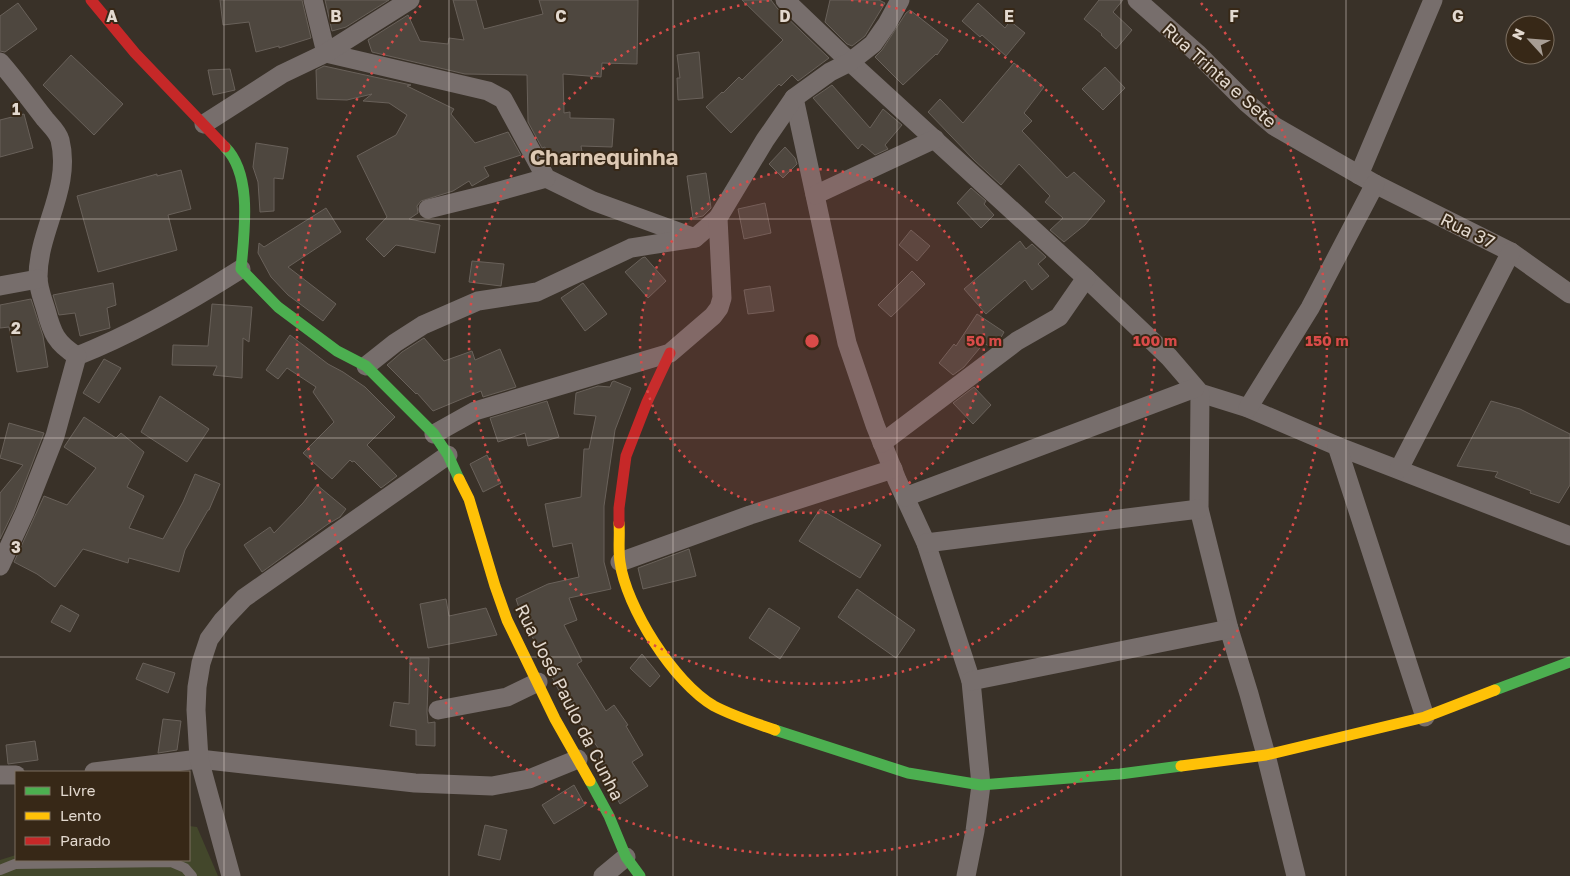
<svg xmlns="http://www.w3.org/2000/svg" width="1570" height="876" font-family="'Golos Text',sans-serif">
  <style>
    .green { fill: #43472b }
    .building { fill: #4e473f; stroke: #69615a }
    .lines { fill: none; stroke-linecap: round; stroke-linejoin: round }
    .lane { stroke: #776e6c; stroke-width: 10 }
    .street { stroke: #776e6c; stroke-width: 19 }
    .fast { stroke: #4caf50; stroke-width: 11 }
    .slow { stroke: #ffc107; stroke-width: 11 }
    .jam { stroke: #c62828; stroke-width: 11 }
    .grid { fill: none; stroke: #e3d9cf; stroke-width: 1; stroke-opacity: 0.55 }
    .ring { fill: none; stroke: #d94b49; stroke-width: 2.5; stroke-dasharray: 2.5 5 }
    .labels { text-anchor: middle; dominant-baseline: central; stroke-width: 4; stroke-linejoin: round; paint-order: stroke }
    .street-label { font-size: 18px; fill: #e3d9cf; stroke: #372817 }
    .district-label { font-size: 22px; font-weight: bold; fill: #ddc9b4; stroke: #372817 }
    .grid-label { font-size: 16px; text-anchor: middle; font-weight: bold; fill: #e3d9cf; stroke: #372817; stroke-width: 4; stroke-linejoin: round; paint-order: stroke }
    .centre { fill: #d94b49; stroke: #372817; stroke-width: 2.5 }
    .ring-label { font-size: 15px; text-anchor: middle; font-weight: bold; fill: #d94b49; stroke: #372817; stroke-width: 4; stroke-linejoin: round; paint-order: stroke }
  </style>
  <rect width="100%" height="100%" fill="#393128"/>
  <path class="green" d="M189,826l8,1 21,49h-218v-16l16,-5v5h173z"/>
  <g class="building">
    <path d="M220,0h82l9,38 -32,10v-2l-23,6 -7,-30 -26,3z"/>
    <path d="M325,0h64l-43,27 -14,4z"/>
    <path d="M453,0h23l8,29 59,-15 -4,-14h99l-1,64 -35,-1 -1,14 -38,-3 1,39 6,-1v6l44,1 -2,28 -31,-1 2,11 -32,8 -4,-9 -2,-9 -3,1 -14,-26 -1,-47 -62,-1 -93,-22 -4,-12 40,-25 12,26 28,3 1,-6 15,2z"/>
    <path d="M742,0h29l6,8 52,50 -31,23 -6,-6 -11,11 -2,-2 -48,49 -25,-26 16,-15 1,1 16,-16 3,3 41,-40z"/>
    <path d="M830,0h49l6,3 -20,33 -13,10 -5,-2 -22,-22z"/>
    <path d="M1099,0h24l-10,12 19,18 -16,19 -15,-14 1,-1 -18,-15z"/>
    <path d="M18,3l19,26 -32,23 -5,-1v-35z"/>
    <path d="M978,3l27,25 5,-7 15,12 -19,23 -24,-21 -2,2 -18,-16z"/>
    <path d="M910,10l38,30 -11,15 -1,-1 -33,31 -28,-28 7,-7 24,-37z"/>
    <path d="M699,52l4,46 -25,2 -1,-22h3l-3,-23z"/>
    <path d="M71,55l52,49 -29,31 -51,-50z"/>
    <path d="M1014,63l30,24 -20,26 8,8 -10,10 45,47 7,-6 31,29 -20,24 -21,17 -14,-12 13,-12 -18,-16 5,-6 -31,-32 -18,21 -27,-25 -46,-48 12,-13 23,24z"/>
    <path d="M324,66l87,19 -4,1 47,23 -3,5 24,29 33,-11 13,23 -37,12 5,9 -17,10 -3,-5 -16,10 -32,10 -4,5 1,7 -9,6 31,6 -5,28 -39,-8 -12,12 -18,-18 21,-22 -30,-61 39,-21 11,-20 -18,-12 -26,-2 9,-7 -25,6 -30,-1 -1,-29z"/>
    <path d="M1105,67l20,21 -22,22 -21,-21z"/>
    <path d="M230,69l5,21 -22,5 -5,-25z"/>
    <path d="M832,85l38,43 13,-19 19,16 -17,20 3,4 -13,6 -13,-11 -4,5 -45,-51z"/>
    <path d="M24,114l9,34 -33,9v-37z"/>
    <path d="M256,143l32,5 -5,31 -9,-1v33l-14,1 -2,-30 -5,-15z"/>
    <path d="M785,147l10,11 2,6 -14,14 -14,-14z"/>
    <path d="M181,170l10,39 -23,6 9,35 -79,22 -21,-76 80,-22v2z"/>
    <path d="M706,173l5,35 -8,8 -10,2 -6,-42z"/>
    <path d="M971,188l15,13 -2,3 10,11 -13,13 -24,-25z"/>
    <path d="M765,203l6,30 -27,6 -6,-30z"/>
    <path d="M326,208l15,24 -53,35 48,37 -13,17 -35,-26 -17,-18 -13,-24 1,-10 5,4z"/>
    <path d="M911,230l19,16 -13,15 -18,-16z"/>
    <path d="M1020,241l6,8 6,-5 14,13 -8,7 11,12 -17,14 -7,-10 -39,34 -22,-25z"/>
    <path d="M645,257l21,24 -18,17 -23,-26 17,-14z"/>
    <path d="M472,261l32,3 -3,22 -32,-4z"/>
    <path d="M912,271l13,13 -34,33 -13,-12z"/>
    <path d="M113,283l3,22 -9,3 3,20 -30,8 -5,-23 -16,2 -6,-20z"/>
    <path d="M583,283l24,31 -22,17 -24,-33z"/>
    <path d="M770,286l4,25 -26,3 -4,-24z"/>
    <path d="M31,299l12,37 5,31 -31,5 -8,-45 -9,1v-23z"/>
    <path d="M212,304l40,3 -3,35 -6,-4 -1,40 -29,-3 4,-9 -45,-1 1,-20 35,1z"/>
    <path d="M977,314l27,18 -5,9 -9,6 -6,-4 -20,24 -11,8 -14,-12 15,-19 2,2z"/>
    <path d="M290,335l38,29 15,8 22,15 30,30 -28,28 30,31 -16,12 -27,-27 -2,1 -2,-2 -18,19 -29,-26 31,-31 -21,-30 3,-5 -29,-19 -9,11 -12,-9z"/>
    <path d="M424,338l20,23 28,-10 3,9 25,-11 16,38 -33,10 -2,-6 -48,20 -16,-18 -1,1 -29,-29 15,-13z"/>
    <path d="M104,359l17,9 -22,35 -16,-10z"/>
    <path d="M614,381l17,7 -16,42 -11,76v56l7,27 -42,9 8,22 -13,5 18,36 -5,3 29,47 8,-6 14,20 -2,1 17,29 -11,7 16,24 -28,18 -20,-36 3,-1 -5,-9 5,-3 -37,-53 -1,1 -44,-89 -5,-15 32,-15 31,-7 -7,-34 -19,4 -8,-43 36,-7 3,-48h5l7,-33 -22,-2 2,-21 22,-7 12,1 2,-5z"/>
    <path d="M974,387l17,18 -18,19 -20,-21z"/>
    <path d="M160,396l49,33 -22,33 -46,-30z"/>
    <path d="M547,401l12,36 -31,9 -3,-13 -27,9 -8,-24z"/>
    <path d="M1491,401l29,8 50,25v51l-11,18 -29,-10 1,-2 -36,-14 3,-5 -41,-6z"/>
    <path d="M84,417l32,21 5,-5 23,19 -17,35 17,9 -15,32 34,11 20,-37 12,-28 25,10 -11,26h-1l-23,40 -6,22 -50,-14 -1,5 -45,-14 -28,38 -18,-13 -23,-12 30,-66 23,9 29,-37 -32,-21z"/>
    <path d="M9,423l35,10 -29,75 -15,31v-46l23,-28 -23,-7z"/>
    <path d="M487,455l14,28 -18,9 -13,-28z"/>
    <path d="M317,485l29,24 -6,8 -12,7 -66,48 -18,-27 26,-18 4,6 29,-30z"/>
    <path d="M820,509l61,36 -21,33 -61,-37z"/>
    <path d="M689,549l7,27 -53,13 -5,-21z"/>
    <path d="M857,589l58,41 -19,28 -58,-41z"/>
    <path d="M446,599l3,17 37,-8 11,27 -69,13 -8,-44z"/>
    <path d="M61,605l18,10 -9,17 -19,-10z"/>
    <path d="M769,608l31,20 -20,31 -31,-21z"/>
    <path d="M642,654l18,22 -10,11 -20,-19z"/>
    <path d="M410,658h19l-2,54 1,11 7,-1v24l-19,-1v-15l-26,-4 4,-24 15,2z"/>
    <path d="M143,663l32,10 -7,20 -32,-14z"/>
    <path d="M163,719l18,2 -4,29 -19,3z"/>
    <path d="M35,741l3,19 -30,4 -2,-19z"/>
    <path d="M574,785l11,20 -31,19 -12,-19z"/>
    <path d="M485,825l22,5 -7,30 -22,-5z"/>
  </g>
  <g class="lines">
    <path class="lane" d="M0,870l15,-6 156,-2 14,6 7,8"/>
    <g class="street">
      <path d="M313,0l13,53 162,38 15,8 43,79 47,23 102,37"/>
      <path d="M785,0l65,62 236,216 83,79 31,36 48,15 89,38 233,90"/>
      <path d="M1137,0l60,53 50,50 27,23 101,58 136,68 59,42"/>
      <path d="M0,62c16,18 30,38 45,57 5,6 13,13 15,21 12,48 -22,90 -22,137 0,11 5,23 8,33 6,23 10,33 31,46 58,-23 112,-54 164,-87"/>
      <path d="M794,98l53,245 28,82 22,55 29,63 45,138 10,104 -6,46 -9,45"/>
      <path d="M204,124l78,-50 44,-21 84,-53"/>
      <path d="M1359,175l74,-175"/>
      <path d="M815,195l120,-56"/>
      <path d="M428,209l61,-15 57,-16"/>
      <path d="M0,286l38,-7"/>
      <path d="M366,366l29,-23 28,-18 55,-24 59,-9 94,-44 64,-10 23,-20"/>
      <path d="M1200,393l-1,116 30,120 20,65 17,61 30,121"/>
      <path d="M1248,408l62,-100 65,-124"/>
      <path d="M434,434l41,-23 195,-58 43,-37 6,-8 3,-10 -4,-80 47,-78 29,-42 36,-26 20,-10 23,-18 14,-20 13,-24"/>
      <path d="M882,443l135,-102 42,-24 27,-39"/>
      <path d="M1337,446l88,271"/>
      <path d="M1399,469l112,-217"/>
      <path d="M905,497l290,-109"/>
      <path d="M926,543l273,-34"/>
      <path d="M620,562l130,-47 143,-46"/>
      <path d="M0,566l25,-54 30,-76 22,-80"/>
      <path d="M971,681l258,-52"/>
      <path d="M438,710l69,-13 31,-15"/>
      <path d="M94,772l105,-13 216,24 77,3 37,-7 49,-20"/>
      <path d="M0,775h16"/>
      <path d="M231,876l-32,-117 -3,-49 1,-23 4,-24 8,-24 14,-19 21,-22 204,-143"/>
      <path d="M603,876l23,-19"/>
    </g>
    <g class="fast">
      <path d="M225,147c28,28 19,86 16,122l37,38 59,44 29,15 68,68 14,21 11,24"/>
      <path d="M1495,690l75,-28"/>
      <path d="M775,730l133,43 73,12 139,-11 61,-8"/>
      <path d="M590,781l19,35 17,41 14,19"/>
    </g>
    <g class="slow">
      <path d="M459,479l10,20 26,87 12,34 48,99 35,62"/>
      <path d="M619,523c1,13 -1,26 1,39 6,45 54,121 94,144 19,10 41,17 61,24"/>
      <path d="M1181,766l85,-11 159,-38 70,-27"/>
    </g>
    <g class="jam">
      <path d="M91,0l44,53 90,94"/>
      <path d="M619,523v-15l7,-52 21,-54 23,-49"/>
    </g>
  </g>
  <path class="grid" d="M224,0v876M449,0v876M673,0v876M897,0v876M1121,0v876M1346,0v876M0,219h1570M0,438h1570M0,657h1570"/>
  <circle cx="812" cy="341" r="172" fill="#d94b49" fill-opacity=".12"/>
  <g class="ring">
    <circle cx="812" cy="341" r="172"/>
    <path d="M851 0A343 343 0 1 1 773 0"/>
    <path d="M1201 3A515 515 0 1 1 423 3"/>
  </g>
  <g class="labels">
    <g class="street-label">
      <text transform="translate(1220 75) rotate(42)">Rua Trinta e Sete</text>
      <text transform="translate(1468 230) rotate(26)">Rua 37</text>
      <text transform="translate(570 702) rotate(63)">Rua José Paulo da Cunha</text>
    </g>
    <g class="district-label">
      <text x="604" y="156">Charnequinha</text>
    </g>
  </g>
  <g class="grid-label">
    <text x="112" y="22">A</text>
    <text x="336" y="22">B</text>
    <text x="561" y="22">C</text>
    <text x="785" y="22">D</text>
    <text x="1009" y="22">E</text>
    <text x="1234" y="22">F</text>
    <text x="1458" y="22">G</text>
    <text x="16" y="115">1</text>
    <text x="16" y="334">2</text>
    <text x="16" y="553">3</text>
  </g>
  <circle cx="812" cy="341" r="8" class="centre"/>
  <g class="ring-label">
    <text x="984" y="346">50 m</text>
    <text x="1155" y="346">100 m</text>
    <text x="1327" y="346">150 m</text>
  </g>
  <rect x="15" y="771" width="175" height="90" fill="#372817" stroke="#7c6f61"/>
  <rect x="25" y="787" width="25" height="8" fill="#4caf50" stroke="#7c6f61"/>
  <text x="60" y="796" font-size="15" fill="#e3d9cf">Livre</text>
  <rect x="25" y="812" width="25" height="8" fill="#ffc107" stroke="#7c6f61"/>
  <text x="60" y="821" font-size="15" fill="#e3d9cf">Lento</text>
  <rect x="25" y="837" width="25" height="8" fill="#c62828" stroke="#7c6f61"/>
  <text x="60" y="846" font-size="15" fill="#e3d9cf">Parado</text>
  <g transform="translate(1530 40) rotate(296)"><circle r="24" fill="#372817" stroke="#7c6f61"/>
  <path d="M0-4L9 19L0 12L-9 19Z" fill="#a89e95"/>
  <text y="-8" font-size="14" font-weight="bold" text-anchor="middle" fill="#e3d9cf">N</text>
  </g>
</svg>
